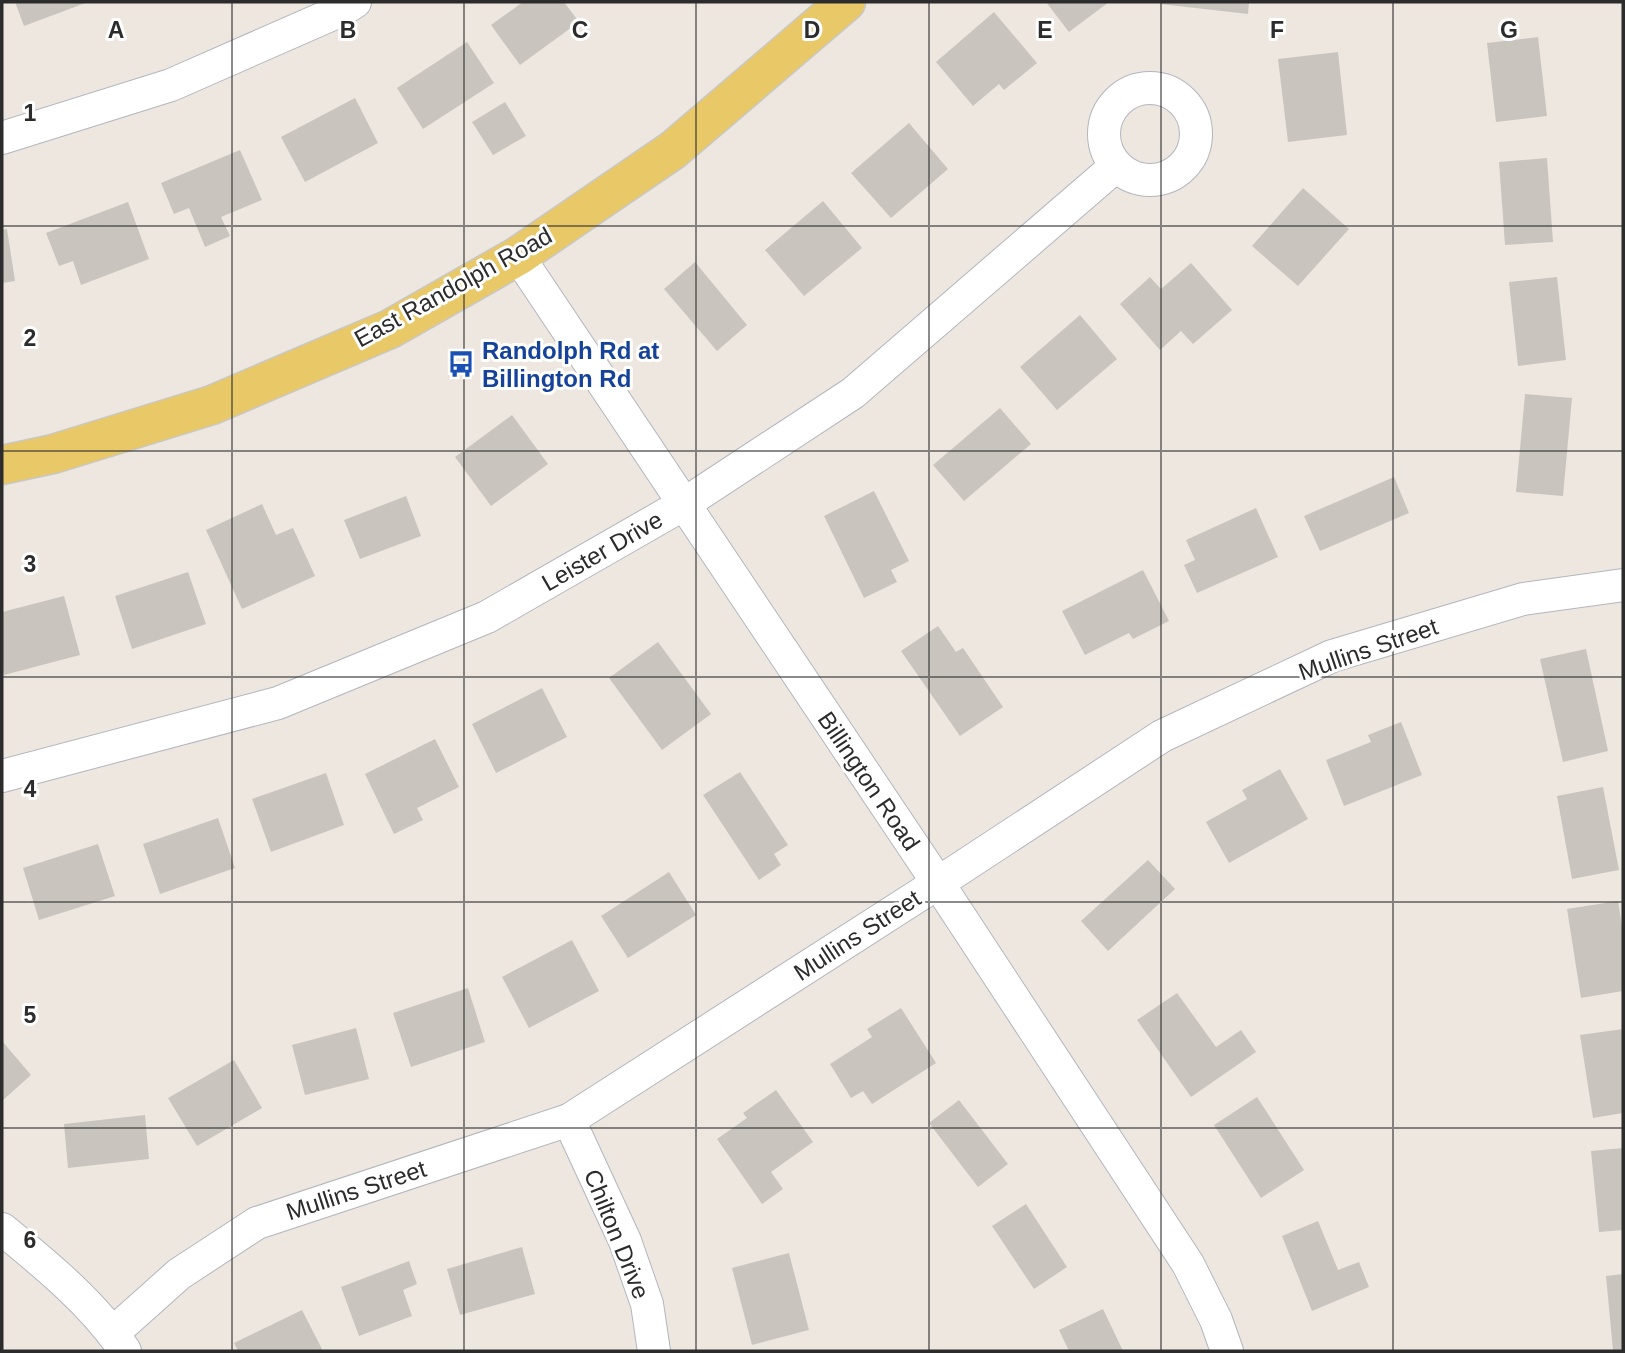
<svg xmlns="http://www.w3.org/2000/svg" width="1625" height="1353" font-family="Arial,sans-serif">
  <style>
    .building { fill: #c9c5be }
    .lines { fill: none; stroke-linecap: round; stroke-linejoin: round }
    .street-casing { stroke: #b3b6bf; stroke-width: 34 }
    .primary-casing { stroke: #c8c8c8; stroke-width: 41 }
    .street { stroke: #fff; stroke-width: 32 }
    .primary { stroke: #e9c868; stroke-width: 38 }
    .grid { fill: none; stroke: #2c2c2c; stroke-width: 2; stroke-opacity: 0.55 }
    .labels { text-anchor: middle; dominant-baseline: central; stroke-width: 6; stroke-linejoin: round; paint-order: stroke }
    .street-label { font-size: 24px; fill: #2c2c2c; stroke: #fff }
    .transit-label { font-size: 24px; font-weight: bold; fill: #164399; stroke: #fff; text-anchor: start }
    .grid-label { font-size: 23px; text-anchor: middle; font-weight: bold; fill: #2c2c2c; stroke: #fff; stroke-width: 6; stroke-linejoin: round; paint-order: stroke }
  </style>
  <rect width="100%" height="100%" fill="#ede7e0"/>
  <g class="building">
    <path d="M15,2h73l-64,24z"/>
    <path d="M523,2h41l15,20 -59,43 -29,-40z"/>
    <path d="M1046,2h63l-40,30z"/>
    <path d="M1161,2h88l-1,12 -88,-10z"/>
    <path d="M994,12l43,51 -33,27 -5,-6 -26,22 -37,-44z"/>
    <path d="M1538,37l9,79 -51,6 -9,-79z"/>
    <path d="M467,42l27,41 -71,46 -26,-41z"/>
    <path d="M1338,52l9,83 -59,7 -10,-83z"/>
    <path d="M355,98l23,45 -73,39 -24,-45z"/>
    <path d="M505,102l21,34 -33,19 -21,-33z"/>
    <path d="M909,123l39,46 -57,49 -40,-45z"/>
    <path d="M240,150l22,50 -41,17 9,19 -25,11 -16,-39 -15,6 -13,-31z"/>
    <path d="M1547,158l6,84 -48,3 -6,-83z"/>
    <path d="M1303,188l46,41 -51,57 -46,-40z"/>
    <path d="M823,201l39,47 -58,48 -39,-46z"/>
    <path d="M128,202l21,57 -68,26 -8,-24 -14,5 -13,-33z"/>
    <path d="M7,229l8,52 -13,2v-53z"/>
    <path d="M695,262l52,63 -30,26 -53,-62z"/>
    <path d="M1191,263l41,47 -39,34 -12,-13 -21,19 -40,-46 30,-27 11,12z"/>
    <path d="M1557,277l9,83 -48,6 -9,-84z"/>
    <path d="M1080,315l37,44 -60,51 -37,-43z"/>
    <path d="M1525,394l47,4 -9,98 -47,-4z"/>
    <path d="M1000,408l31,36 -67,57 -31,-36z"/>
    <path d="M512,415l36,49 -57,42 -36,-49z"/>
    <path d="M1394,477l15,36 -89,38 -16,-35z"/>
    <path d="M874,491l35,70 -18,9 6,12 -33,16 -40,-82z"/>
    <path d="M406,496l15,40 -61,23 -16,-39z"/>
    <path d="M262,504l14,31 17,-7 22,48 -73,33 -36,-79z"/>
    <path d="M1256,508l22,49 -81,36 -13,-28 11,-5 -9,-20z"/>
    <path d="M1143,570l26,51 -36,18 -4,-6 -44,22 -23,-44z"/>
    <path d="M188,572l18,52 -74,25 -17,-53z"/>
    <path d="M64,596l16,59 -76,20 -2,-10v-53z"/>
    <path d="M938,626l18,26 7,-4 40,59 -43,29 -59,-85z"/>
    <path d="M658,642l53,72 -49,36 -53,-72z"/>
    <path d="M1586,649l22,102 -45,11 -23,-103z"/>
    <path d="M542,688l25,49 -71,36 -24,-49z"/>
    <path d="M1401,722l21,53 -78,31 -18,-46 45,-18 -3,-7z"/>
    <path d="M435,739l24,48 -42,21 6,12 -29,14 -29,-60z"/>
    <path d="M1280,769l28,50 -79,44 -23,-41 41,-23 -5,-9z"/>
    <path d="M740,772l48,73 -14,9 7,11 -22,15 -56,-85z"/>
    <path d="M326,773l18,52 -73,27 -19,-53z"/>
    <path d="M1603,787l16,83 -47,9 -15,-83z"/>
    <path d="M218,818l17,50 -75,26 -17,-50z"/>
    <path d="M98,844l17,52 -76,24 -16,-52z"/>
    <path d="M1148,860l27,29 -67,62 -27,-30z"/>
    <path d="M669,872l27,43 -68,43 -27,-42z"/>
    <path d="M1618,901l5,32v58l-42,7 -14,-89z"/>
    <path d="M572,940l27,51 -70,37 -27,-51z"/>
    <path d="M468,988l17,54 -74,25 -18,-54z"/>
    <path d="M1177,993l39,54 25,-17 15,22 -65,45 -54,-77z"/>
    <path d="M901,1008l35,55 -64,41 -9,-13 -12,7 -21,-34 42,-27 -5,-8z"/>
    <path d="M356,1028l13,51 -64,16 -13,-50z"/>
    <path d="M1623,1029v84l-30,5 -13,-83z"/>
    <path d="M2,1041l29,34 -29,26z"/>
    <path d="M234,1060l28,48 -65,38 -29,-48z"/>
    <path d="M776,1090l37,52 -42,30 12,17 -21,15 -45,-65 30,-21 -4,-5z"/>
    <path d="M1257,1097l47,73 -43,28 -47,-73z"/>
    <path d="M959,1100l49,64 -30,23 -49,-64z"/>
    <path d="M145,1115l4,44 -81,9 -4,-44z"/>
    <path d="M1623,1148v82l-24,2 -8,-81z"/>
    <path d="M1026,1204l41,63 -33,22 -42,-63z"/>
    <path d="M1318,1221l20,49 21,-8 10,25 -57,24 -30,-75z"/>
    <path d="M522,1247l13,47 -75,21 -13,-46z"/>
    <path d="M789,1253l20,77 -57,15 -20,-77z"/>
    <path d="M409,1261l8,23 -14,6 9,26 -53,20 -18,-49z"/>
    <path d="M1623,1274v77h-10l-7,-75z"/>
    <path d="M1103,1309l20,42h-54l-10,-21z"/>
    <path d="M302,1310l21,41h-85l-4,-8z"/>
  </g>
  <g class="lines">
    <defs>
      <g id="street">
        <circle cx="1150" cy="134" r="46"/>
        <path d="M2,138l169,-53 173,-76 11,-7"/>
        <path d="M518,256l420,627 250,381 28,56 11,31"/>
        <path d="M2,776l276,-73 209,-86 197,-113 169,-111 263,-227"/>
        <path d="M569,1120l56,121 22,63 7,47"/>
        <path d="M2,1229c43,35 93,76 123,122"/>
        <path d="M113,1333l66,-59 78,-51 312,-103 369,-237 224,-147 170,-80 191,-57 100,-14"/>
      </g>
      <path id="primary" d="M2,465l51,-11 159,-49 178,-76 128,-73 155,-106 173,-148"/>
    </defs>
    <use href="#street" class="street-casing"/>
    <use href="#primary" class="primary-casing"/>
    <use href="#street" class="street"/>
    <use href="#primary" class="primary"/>
  </g>
  <path class="grid" d="M232,2v1349M464,2v1349M696,2v1349M929,2v1349M1161,2v1349M1393,2v1349M2,226h1621M2,451h1621M2,677h1621M2,902h1621M2,1128h1621"/>
  <defs>
    <symbol id="bus-bare" viewBox="-9 -9 18 18"><path d="M-5-6H5V4H4V6H2V4H-2V6H-4V4H-5ZM-3.5-4V0h7V-4ZM-3.5 1.2v1.5H-2V1.2ZM2 1.2v1.5H3.5V1.2Z" fill="#1a4fb4" stroke="#fff" stroke-width="2.5" paint-order="stroke"/></symbol>
  </defs>
  <g fill-rule="evenodd">
    <use href="#bus-bare" x="442" y="345" width="38" height="38"/>
  </g>
  <g class="labels">
    <g class="street-label">
      <text transform="translate(453 287) rotate(-29)">East Randolph Road</text>
      <text transform="translate(602 551) rotate(-30)">Leister Drive</text>
      <text transform="translate(1368 649) rotate(-19)">Mullins Street</text>
      <text transform="translate(869 781) rotate(56)">Billington Road</text>
      <text transform="translate(857 935) rotate(-33)">Mullins Street</text>
      <text transform="translate(356 1190) rotate(-18)">Mullins Street</text>
      <text transform="translate(617 1234) rotate(68)">Chilton Drive</text>
    </g>
    <g class="transit-label">
      <text x="482" y="350">Randolph Rd at<tspan x="482" dy="28">Billington Rd</tspan></text>
    </g>
  </g>
  <g class="grid-label">
    <text x="116" y="38">A</text>
    <text x="348" y="38">B</text>
    <text x="580" y="38">C</text>
    <text x="812" y="38">D</text>
    <text x="1045" y="38">E</text>
    <text x="1277" y="38">F</text>
    <text x="1509" y="38">G</text>
    <text x="30" y="121">1</text>
    <text x="30" y="346">2</text>
    <text x="30" y="572">3</text>
    <text x="30" y="797">4</text>
    <text x="30" y="1023">5</text>
    <text x="30" y="1248">6</text>
  </g>
  <rect width="1625" height="1353" fill="none" stroke="#2c2c2c" stroke-width="7"/>
</svg>
